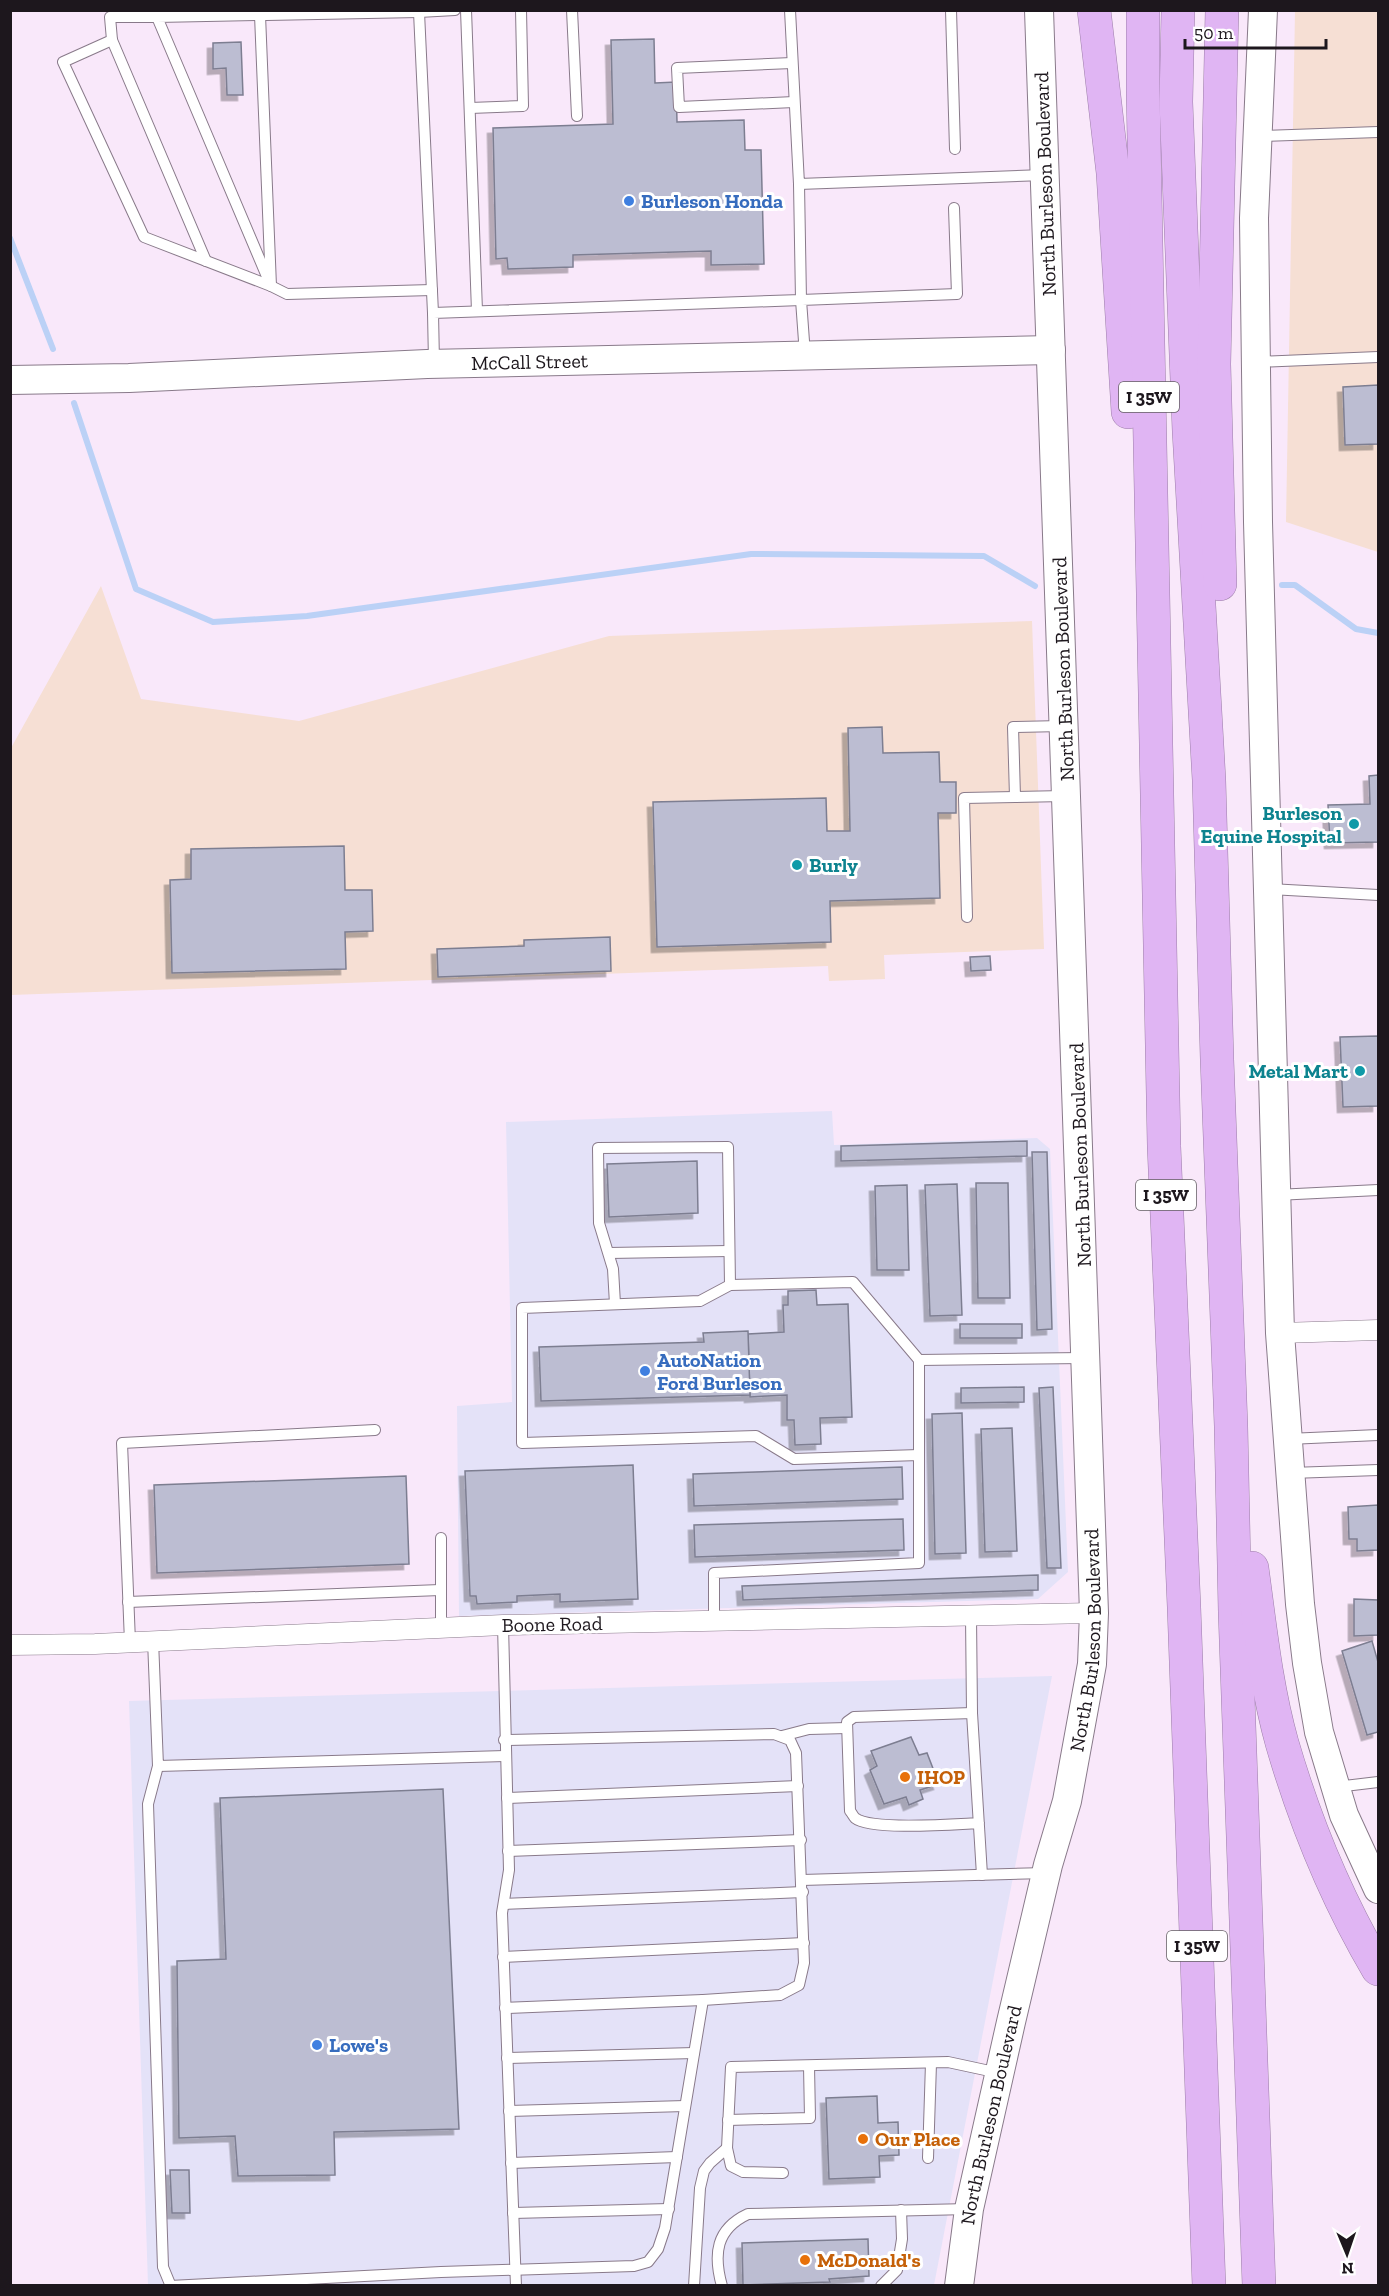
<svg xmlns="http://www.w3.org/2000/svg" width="1389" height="2296" font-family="'Zilla Slab',serif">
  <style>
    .commercial { fill: #e4e2f8 }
    .industrial { fill: #f6dfd4 }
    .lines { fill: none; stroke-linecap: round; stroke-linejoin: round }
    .stream { stroke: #bbd1f6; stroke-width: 6 }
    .building { fill: #bcbdd2; stroke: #7d7e91; stroke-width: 1.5; filter: url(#shadow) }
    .lane-casing { stroke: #897a8a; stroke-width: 12 }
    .street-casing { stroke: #897a8a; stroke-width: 21 }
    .secondary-casing { stroke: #897a8a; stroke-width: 30 }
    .highway-casing { stroke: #9c7ea8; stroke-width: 34 }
    .lane { stroke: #fff; stroke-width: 10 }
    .street { stroke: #fff; stroke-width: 20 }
    .secondary { stroke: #fff; stroke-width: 28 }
    .highway { stroke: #e0b5f3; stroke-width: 33 }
    .shop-dot { fill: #3f7fe0; stroke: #fff; stroke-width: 2 }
    .culture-dot { fill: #0f9aa8; stroke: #fff; stroke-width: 2 }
    .food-dot { fill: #e8710a; stroke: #fff; stroke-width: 2 }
    .labels { text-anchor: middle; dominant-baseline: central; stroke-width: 6; stroke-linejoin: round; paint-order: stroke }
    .shield { fill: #fff; stroke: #615d61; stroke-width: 1.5 }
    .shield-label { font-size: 18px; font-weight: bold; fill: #1d171d }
    .street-label { font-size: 20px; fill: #1d171d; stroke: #fff }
    .shop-label { font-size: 20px; font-weight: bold; fill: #366cbe; stroke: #fff; text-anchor: start }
    .culture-label { font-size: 20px; font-weight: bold; fill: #0d838f; stroke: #fff; text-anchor: end }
    .food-label { font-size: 20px; font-weight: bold; fill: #c56008; stroke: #fff; text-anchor: start }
  </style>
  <defs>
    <filter id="shadow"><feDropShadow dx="-5.5" dy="5.5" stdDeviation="0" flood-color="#0004"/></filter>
  </defs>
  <rect width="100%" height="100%" fill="#f9e8fa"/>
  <g class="commercial">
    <path d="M832,1111l2,34 203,-7 13,11 18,423 -30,27 -579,17 -2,-210 55,-4 -6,-280z"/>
    <path d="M1052,1676l-118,609h-786l-19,-584z"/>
  </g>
  <g class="industrial">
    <path d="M1295,11h83v541l-92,-30z"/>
    <path d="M101,586l40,113 158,22 310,-85 423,-15 12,328 -160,6 1,24 -56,2 -1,-15 -817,29v-247z"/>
  </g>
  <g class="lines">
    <g class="stream">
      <path d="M10,238l43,111"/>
      <path d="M74,403l62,186 77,33 94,-6 444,-62 233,2 51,30"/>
      <path d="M1282,585h13l61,44 22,4"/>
    </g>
  </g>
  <g class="building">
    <path d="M654,39l1,44 21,-1 1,40 67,-2 1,30h16l3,114 -53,1v-14l-138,4v12l-65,2 -1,-11 -11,1 -3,-131 120,-4 -2,-84z"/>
    <path d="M241,42l2,53h-16l-1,-27 -13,1v-26z"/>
    <path d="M1378,385v59l-33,1 -2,-58z"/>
    <path d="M882,727l1,26 56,-1 1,30h16v31h-18l2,85 -110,3 1,41 -174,5 -4,-145 173,-4 1,33h23l-2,-103z"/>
    <path d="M1378,775v67l-48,1 -2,-38 42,-1 -1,-28z"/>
    <path d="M344,846l1,44h27l1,41 -28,1 1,37 -174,4 -2,-93 21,-1v-30z"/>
    <path d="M610,937l1,34 -173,6 -1,-28 87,-3v-6z"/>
    <path d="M990,956l1,14 -20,1 -1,-14z"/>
    <path d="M1378,1036v70l-35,1 -3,-70z"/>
    <path d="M1027,1141v15l-186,5v-15z"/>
    <path d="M1032,1152h15l5,177 -15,1z"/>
    <path d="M697,1161l1,52 -89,4 -2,-53z"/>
    <path d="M976,1183h32l2,115h-32z"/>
    <path d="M957,1184l5,131 -32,1 -5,-131z"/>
    <path d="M907,1185l2,85h-32l-2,-84z"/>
    <path d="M816,1290l1,15 31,-1 4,113 -32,1 1,26 -26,1 -1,-25h-7v-25l-37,2 -2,-63 36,-2 -1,-27h5v-14z"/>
    <rect x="960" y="1324" width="62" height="14"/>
    <path d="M748,1331l2,64 -209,6 -2,-54 165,-5 -1,-9z"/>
    <path d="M1024,1387v15l-63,1v-15z"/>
    <path d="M1053,1387l8,181h-14l-8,-180z"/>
    <path d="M962,1413l4,140 -31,1 -3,-140z"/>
    <path d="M1012,1428l5,123 -32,1 -4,-123z"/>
    <path d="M633,1465l5,134 -78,3v-8l-43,2v6l-40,2 -1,-8h-6l-5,-125z"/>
    <path d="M902,1467l1,32 -209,7 -1,-32z"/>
    <path d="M406,1476l3,88 -252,9 -3,-88z"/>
    <path d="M1378,1505v45l-21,1v-12h-8l-1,-32z"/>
    <path d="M903,1519l1,31 -209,7 -1,-32z"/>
    <path d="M1038,1575v15l-295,10 -1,-14z"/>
    <path d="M1354,1599l24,1v35l-24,1z"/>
    <path d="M1372,1641l6,21v70l-11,3 -25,-84z"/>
    <path d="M911,1737l8,18 8,-2 12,31 -19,6 3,9 -14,6 -3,-8 -22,7 -14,-34 7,-4 -6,-15z"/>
    <path d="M443,1789l16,340 -125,3 1,43 -97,1 -3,-40 -56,2 -2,-177 49,-2 -6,-161z"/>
    <path d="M877,2096l1,27 20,-1 1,33 -20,1 1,21 -51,2 -3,-81z"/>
    <path d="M170,2170h19l1,43h-18z"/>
    <path d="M868,2239l1,37 -40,3 1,3 -87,3 -1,-42z"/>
  </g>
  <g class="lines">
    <defs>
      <g id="lane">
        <path d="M466,10l11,301"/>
        <path d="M572,10l5,106"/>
        <path d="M790,10l9,174 245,-9"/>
        <path d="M951,10l4,139"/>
        <path d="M419,12l-262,5 114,269 16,8 145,-4"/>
        <path d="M157,17h-47l2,23 -49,22 81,175 127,49 -11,-271"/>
        <path d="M112,40l94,221"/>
        <path d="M792,63l-115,5 2,39 115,-5"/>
        <path d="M470,108l53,-2 -2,-96"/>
        <path d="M1259,136l119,-4"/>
        <path d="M433,313l-14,-301 36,-2"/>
        <path d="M805,355l-4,-55 156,-6 -3,-86"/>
        <path d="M434,362l-1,-49 368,-13 -2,-116"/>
        <path d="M1256,362l122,-5"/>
        <path d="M1062,726l-49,1 2,70 49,-1"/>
        <path d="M1268,889l110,6"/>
        <path d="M967,917l-3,-119 51,-1"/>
        <path d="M1276,1195l102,-5"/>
        <path d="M609,1253l120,-2"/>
        <path d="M615,1304l-2,-35 -14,-46 -1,-75 130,-1 2,138"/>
        <path d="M919,1360v95"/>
        <path d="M1288,1439l90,-4"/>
        <path d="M1291,1473l87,-3"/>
        <path d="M128,1602l312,-12"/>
        <path d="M971,1616l1,97"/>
        <path d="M714,1621v-48l205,-10v-108l-125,4 -38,-23 -234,7v-135l178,-7 30,-16 123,-3 66,78 165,-2"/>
        <path d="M503,1625l6,245 -7,43 14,373"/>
        <path d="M441,1628v-90"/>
        <path d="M153,1640l5,126 347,-10"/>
        <path d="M130,1642l-8,-199 253,-13"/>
        <path d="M782,1736l27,-7 38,-1"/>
        <path d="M158,1766l-10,38 15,463 7,17"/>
        <path d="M1336,1787l42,-5"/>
        <path d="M507,1798l291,-12"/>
        <path d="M979,1823c-23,1 -108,8 -124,-5 -2,-2 -3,-5 -5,-7l-3,-89 7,-5 118,-4 10,162"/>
        <path d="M508,1851l293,-11"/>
        <path d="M802,1880l244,-7"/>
        <path d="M504,1904l299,-12"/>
        <path d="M503,1957l301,-14"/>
        <path d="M505,2008l198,-8"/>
        <path d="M507,2058l187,-5"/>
        <path d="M509,2111l176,-5"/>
        <path d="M728,2120l82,-2 -1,-52"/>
        <path d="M928,2158l3,-95"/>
        <path d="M511,2163l166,-6"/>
        <path d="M783,2173l-40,-1 -12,-6 -4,-18 4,-81 217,-5 51,11"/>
        <path d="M513,2213l156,-4"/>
        <path d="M170,2286l271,-14 193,-6 14,-4 10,-13 7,-21 38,-228 77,-5 19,-10 5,-22 -8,-210 -6,-13 -16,-6 -270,6"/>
        <path d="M694,2286l6,-98 4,-17 6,-8 17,-15"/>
        <path d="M722,2286c-9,-32 -6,-57 26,-72l221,-5"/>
        <path d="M881,2286l16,-16 5,-31 -1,-29"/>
      </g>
      <g id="street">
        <path d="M1280,1333l98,-3"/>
        <path d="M10,1645l85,-1 408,-19 591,-12"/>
      </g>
      <g id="secondary">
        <path d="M1263,10l-9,208 4,304 22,811 20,271 7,59 12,69 25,83 34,74"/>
        <path id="s1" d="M10,380l119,-2 298,-14 624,-14"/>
        <path id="s2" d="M959,2286l10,-77 42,-187 37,-157 19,-64 25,-137 2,-51 -55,-1603"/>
      </g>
      <g id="highway">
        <path d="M1094,10l19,163 15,239"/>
        <path d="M1143,10v81l21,1055 20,461 25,679"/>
        <path d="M1178,10l-2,92 13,329 20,349 8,279 14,367 4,186 24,674"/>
        <path d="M1220,584l-6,-220 8,-354"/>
        <path d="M1252,1568c8,58 14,118 30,175 23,79 54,155 96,226"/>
      </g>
    </defs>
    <use href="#lane" class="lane-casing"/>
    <use href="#street" class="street-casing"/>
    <use href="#secondary" class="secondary-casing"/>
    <use href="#highway" class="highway-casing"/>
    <use href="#lane" class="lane"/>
    <use href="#street" class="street"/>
    <use href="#secondary" class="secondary"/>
    <use href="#highway" class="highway"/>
  </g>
  <g class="shop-dot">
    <circle cx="629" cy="201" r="6"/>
    <circle cx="645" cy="1371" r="6"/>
    <circle cx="317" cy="2045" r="6"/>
  </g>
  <g class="culture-dot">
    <circle cx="1354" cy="824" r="6"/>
    <circle cx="797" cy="865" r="6"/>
    <circle cx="1360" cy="1071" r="6"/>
  </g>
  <g class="food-dot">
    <circle cx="905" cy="1777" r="6"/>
    <circle cx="863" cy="2139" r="6"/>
    <circle cx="805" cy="2260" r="6"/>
  </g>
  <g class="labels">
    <g class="shield">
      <rect x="1119" y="382" width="60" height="30" rx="4.5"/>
      <rect x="1136" y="1180" width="60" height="30" rx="4.5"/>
      <rect x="1167" y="1931" width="60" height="30" rx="4.5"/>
    </g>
    <g class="shield-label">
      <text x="1149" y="397">I 35W</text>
      <text x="1166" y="1195">I 35W</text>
      <text x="1197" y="1946">I 35W</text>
    </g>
    <g class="street-label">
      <text transform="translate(1045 184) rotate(-92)">North Burleson Boulevard</text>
      <text stroke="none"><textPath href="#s1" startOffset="520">McCall Street</textPath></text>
      <text transform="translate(1063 669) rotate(-92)">North Burleson Boulevard</text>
      <text transform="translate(1080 1155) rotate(-92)">North Burleson Boulevard</text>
      <text transform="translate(552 1624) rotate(-1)">Boone Road</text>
      <text stroke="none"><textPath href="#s2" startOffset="660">North Burleson Boulevard</textPath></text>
      <text stroke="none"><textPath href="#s2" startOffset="174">North Burleson Boulevard</textPath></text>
    </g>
    <g class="shop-label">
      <text x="641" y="201">Burleson Honda</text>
      <text x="657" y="1360">AutoNation<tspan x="657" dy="23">Ford Burleson</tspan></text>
      <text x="329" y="2045">Lowe's</text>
    </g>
    <g class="culture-label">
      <text x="1342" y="813">Burleson<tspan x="1342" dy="23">Equine Hospital</tspan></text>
      <text x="809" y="865" text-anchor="start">Burly</text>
      <text x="1348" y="1071">Metal Mart</text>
    </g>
    <g class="food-label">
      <text x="917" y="1777">IHOP</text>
      <text x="875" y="2139">Our Place</text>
      <text x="817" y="2260">McDonald's</text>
    </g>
  </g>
  <rect width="1389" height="2296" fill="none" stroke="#1d171d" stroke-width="24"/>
  <g transform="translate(1347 2254) rotate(178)" stroke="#ffffff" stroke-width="4.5" paint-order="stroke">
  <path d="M0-4.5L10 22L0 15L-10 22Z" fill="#1d171d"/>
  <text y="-9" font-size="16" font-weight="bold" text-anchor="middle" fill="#1d171d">N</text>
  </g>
  <path d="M1185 39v9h141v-9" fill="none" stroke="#1d171d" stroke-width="3"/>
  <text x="1194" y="39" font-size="18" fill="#1d171d" stroke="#ffffff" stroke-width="4.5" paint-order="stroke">50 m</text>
</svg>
